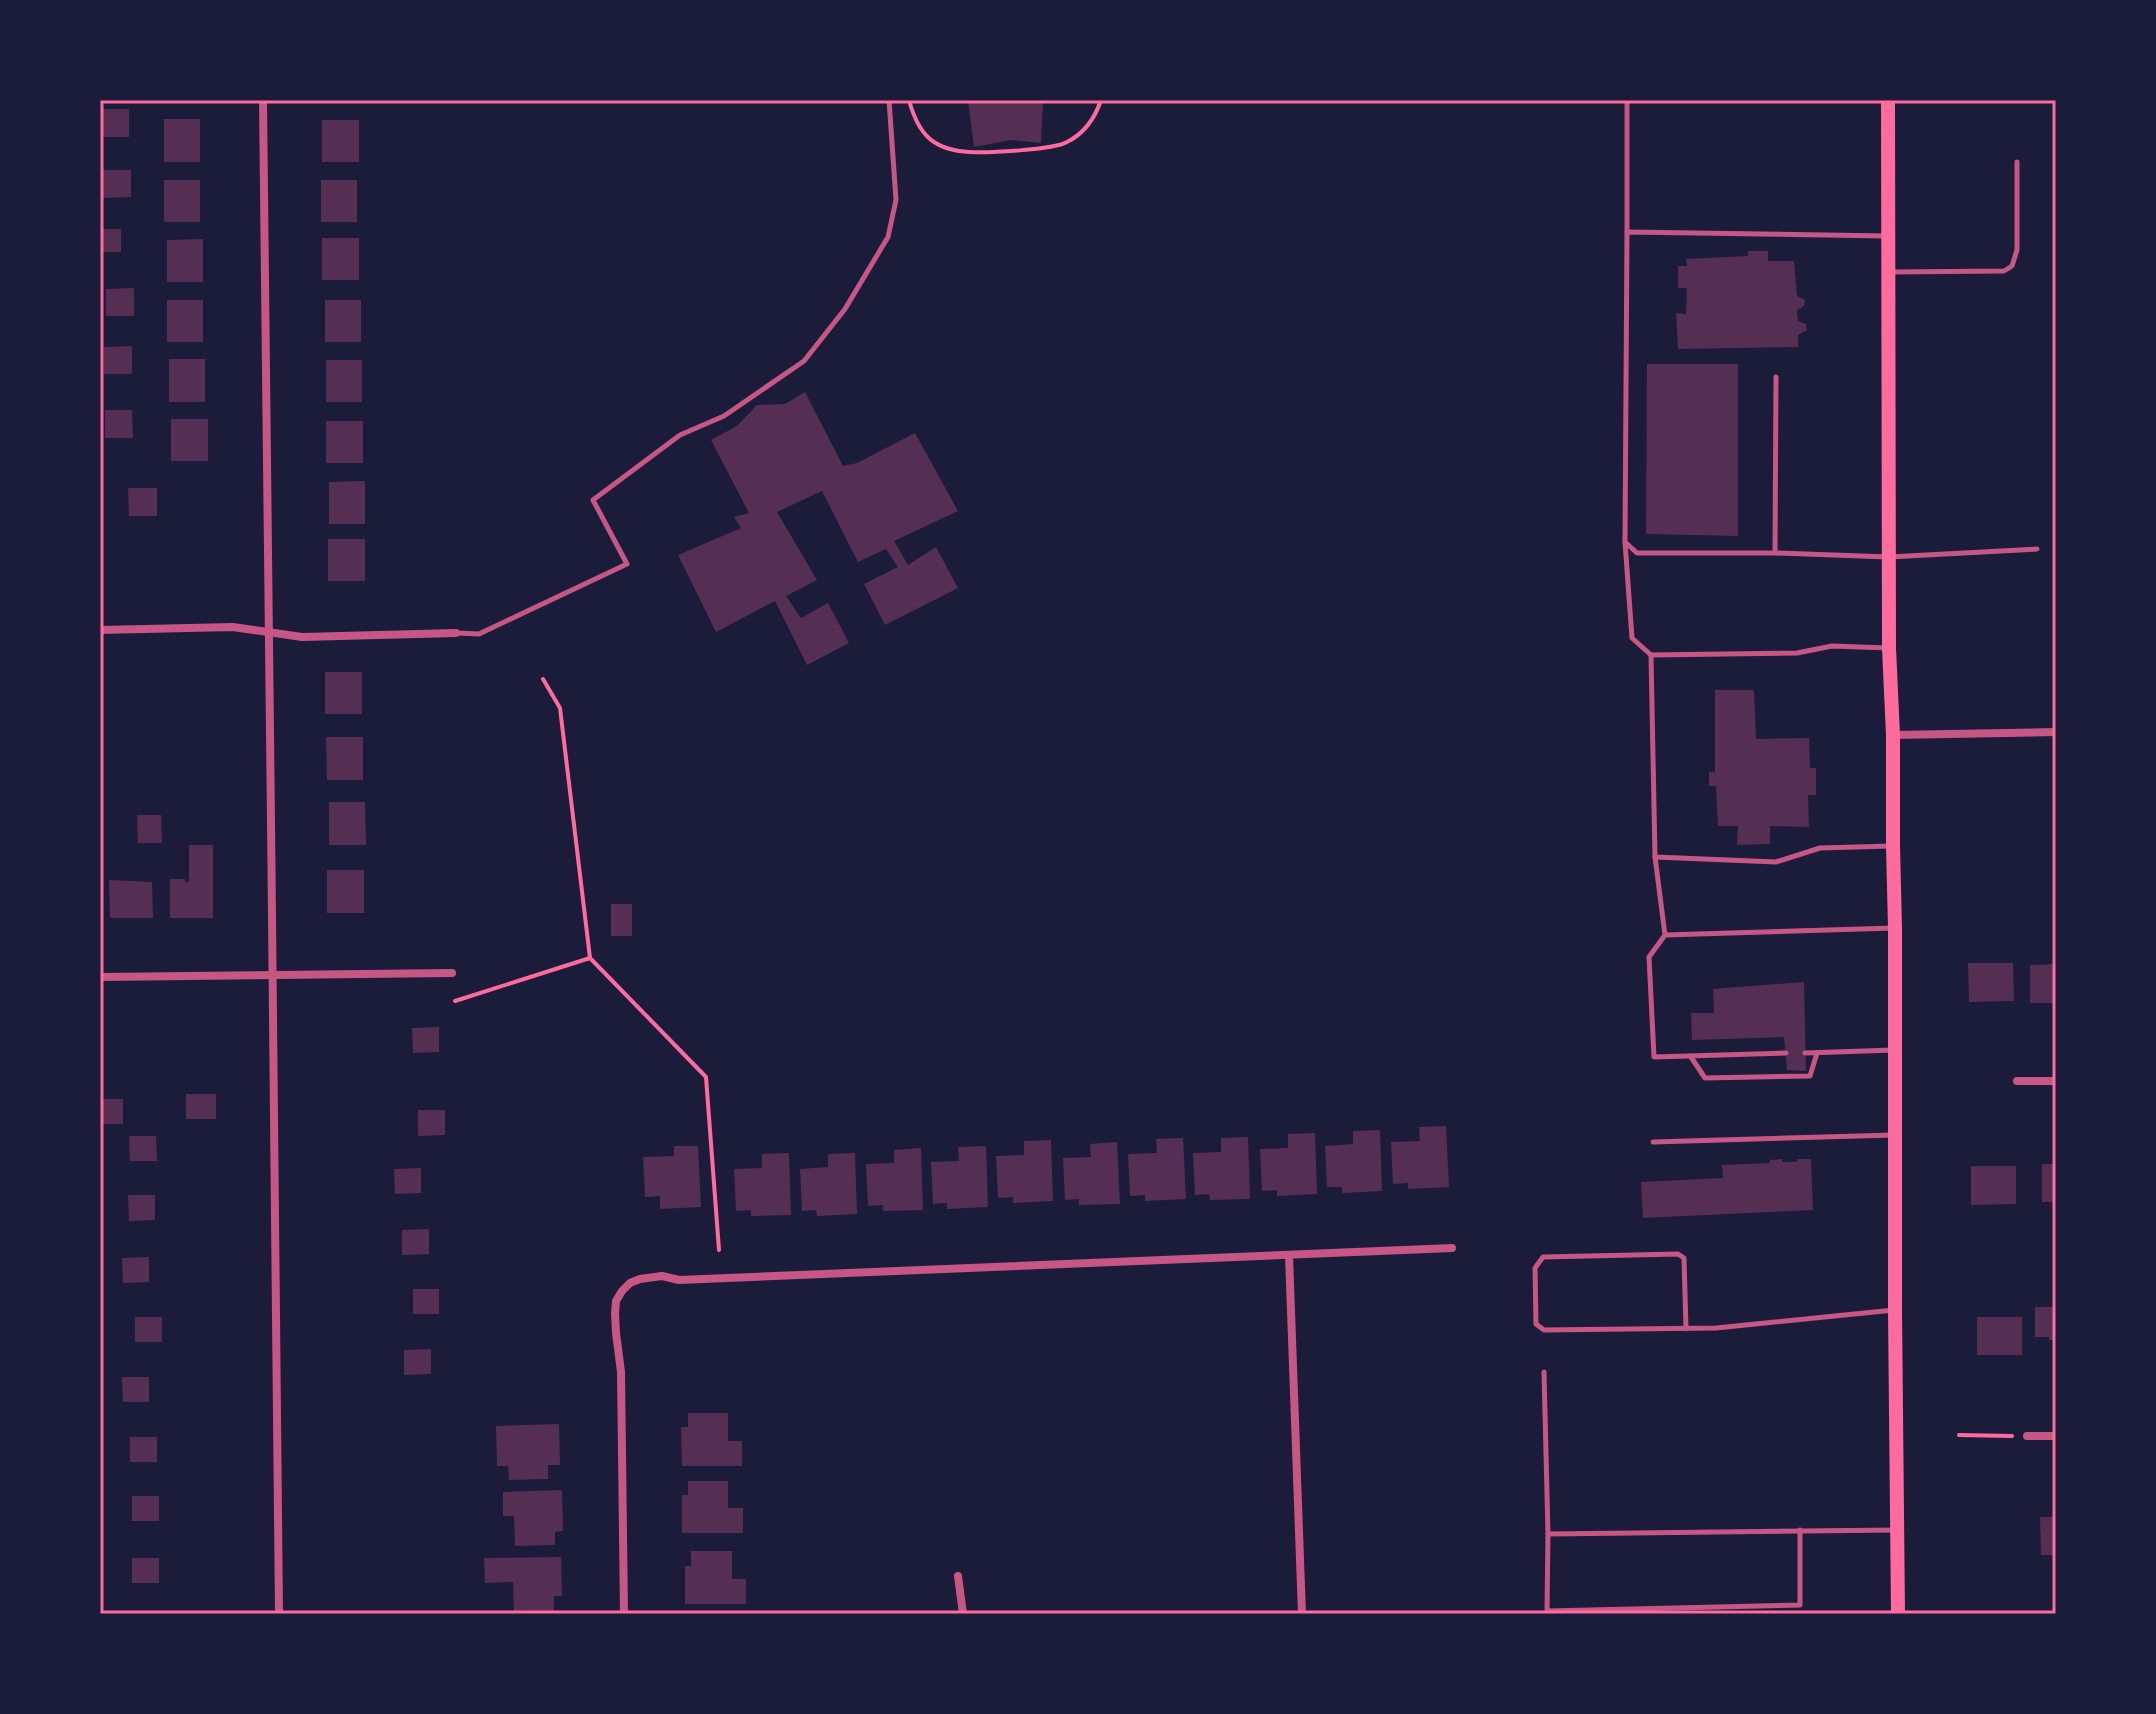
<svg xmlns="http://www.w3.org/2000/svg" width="2156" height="1714" font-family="'Source Sans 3',sans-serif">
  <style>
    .building { fill: #542f53 }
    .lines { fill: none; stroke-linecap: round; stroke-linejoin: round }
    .path { stroke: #ff6b9d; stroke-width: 4 }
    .service { stroke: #c65784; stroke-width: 5 }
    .minor { stroke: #c65784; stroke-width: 8 }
    .secondary { stroke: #ff6b9d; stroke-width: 14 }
    .neatline { fill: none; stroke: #ff6b9d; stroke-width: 3 }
  </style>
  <rect width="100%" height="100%" fill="#1b1b3a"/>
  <g class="building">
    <path d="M968,100h75l-2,43 -31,-3 -36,7z"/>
    <path d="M101,109h28v28h-27z"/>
    <rect x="164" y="119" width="36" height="43"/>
    <rect x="322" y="120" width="37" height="42"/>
    <path d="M103,170h28v27l-28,1z"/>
    <rect x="164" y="180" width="36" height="42"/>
    <rect x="321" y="180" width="36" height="42"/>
    <rect x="100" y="229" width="21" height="23"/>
    <rect x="322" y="238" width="37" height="42"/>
    <path d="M203,239v43h-36v-42z"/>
    <path d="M1748,251h20v10h26l3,35 8,4 -1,6 -7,4 1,11 8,3 1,6 -9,5v12l-120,2 -2,-36 10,1 1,-26h-9v-22h9l-1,-7 62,-3z"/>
    <path d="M134,288v28h-28v-27z"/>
    <rect x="167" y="300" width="36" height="42"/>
    <rect x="325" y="300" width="36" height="42"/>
    <path d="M132,346v28h-28v-27z"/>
    <rect x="169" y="359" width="36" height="43"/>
    <rect x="326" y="360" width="36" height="42"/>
    <path d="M1647,364h91v172l-92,-2z"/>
    <path d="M805,392l38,74 14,-3 58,-30 43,78 -64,30 14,24 28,-18 22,41 -73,37 -21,-41 34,-17 -12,-18 -28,13 -36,-71 -45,21 40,68 -31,16 15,22 27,-15 21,40 -42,22 -32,-64 -59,31 -38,-77 63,-27 -7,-11 15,-4 -38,-73 26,-14 20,-21 28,-1z"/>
    <path d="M105,410h27l1,28h-28z"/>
    <rect x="171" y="419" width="37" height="42"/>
    <rect x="326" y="421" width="37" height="42"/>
    <path d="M365,481v43h-36v-42z"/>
    <path d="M128,488h29v28h-28z"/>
    <rect x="328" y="539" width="37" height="42"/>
    <rect x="325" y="672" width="37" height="42"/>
    <path d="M1715,690h39l2,49 53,-1 1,30h6v27h-8l1,32 -39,-1v18l-33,1 1,-19h-20l-2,-40h-7v-14h6z"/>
    <path d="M326,737h37v43h-36z"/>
    <path d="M329,802h36l1,43h-37z"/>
    <path d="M137,815h24l1,28h-24z"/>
    <path d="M189,845h24v73h-43v-39h15v3h4z"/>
    <rect x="327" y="870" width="37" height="43"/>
    <path d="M109,880l43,2 1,36h-43z"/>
    <rect x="611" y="904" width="21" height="32"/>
    <path d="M1968,963h45l1,38 -45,1z"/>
    <path d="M2056,964v39h-26v-38z"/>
    <path d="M1804,982l2,89 -19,-1 -3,-33 -92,3 -1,-27h23l-1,-24z"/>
    <path d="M439,1027v25l-26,1 -1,-25z"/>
    <rect x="186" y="1094" width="30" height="25"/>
    <rect x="100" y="1099" width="23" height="25"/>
    <path d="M418,1110h27v25l-27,1z"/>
    <path d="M1446,1126l3,61 -41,2v-6l-15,1 -2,-42 29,-1 -1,-14z"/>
    <path d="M1380,1130l2,61 -40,2v-6h-15l-2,-41 28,-2v-13z"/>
    <path d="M1315,1133l2,61 -40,2v-6l-15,1 -2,-42 28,-1v-14z"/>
    <path d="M129,1136h27l1,25h-27z"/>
    <path d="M1248,1137l2,62 -40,1 -1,-6 -14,1 -2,-42 28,-1v-14z"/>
    <path d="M1183,1138l3,61 -41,2v-6l-15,1 -2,-42 29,-1 -1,-14z"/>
    <path d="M1051,1140l2,61 -40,2v-6l-15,1 -2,-42 28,-1v-14z"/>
    <path d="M1117,1142l3,62 -41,1v-6l-14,1 -2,-42 28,-1 -1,-13z"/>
    <path d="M674,1146h24l3,61 -41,2v-13l-15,1 -2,-40 31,-1z"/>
    <path d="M986,1146l2,61 -41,2v-6l-14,1 -2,-42 28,-1 -1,-14z"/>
    <path d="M921,1148l2,62 -40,1v-6l-15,1 -2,-42 28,-1v-13z"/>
    <path d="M789,1153l2,62 -40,1v-6l-15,1 -2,-42 28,-1v-14z"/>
    <path d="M855,1153l2,61 -40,2 -1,-6 -14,1 -2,-42 28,-2v-13z"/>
    <path d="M1782,1159v3h15v-3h14l2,51 -170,8 -2,-36 82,-4 -1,-13 48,-2v-3z"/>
    <rect x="2042" y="1164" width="14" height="38"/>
    <path d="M1971,1166h45v38l-45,1z"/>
    <path d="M421,1168v25l-26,1 -1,-25z"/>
    <path d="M128,1195h27v25l-26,1z"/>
    <path d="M429,1229v25l-27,1v-25z"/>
    <path d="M149,1257v25l-26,1 -1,-25z"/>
    <rect x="413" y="1289" width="26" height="25"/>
    <path d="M2035,1307h21v33h-7v-3h-14z"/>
    <rect x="135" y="1317" width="27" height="25"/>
    <rect x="1977" y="1317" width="45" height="38"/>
    <path d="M431,1349v25l-27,1v-25z"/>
    <path d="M122,1377h27v25h-26z"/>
    <path d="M688,1413h40v28h14v25h-60l-1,-39h7z"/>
    <path d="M559,1424l1,41h-12v14l-39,1 -1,-14h-11l-1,-40z"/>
    <rect x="130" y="1437" width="27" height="25"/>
    <path d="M688,1481h40v27h15v25h-61v-38h6z"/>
    <path d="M562,1490l1,41 -8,1v13l-40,1 -1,-30h-11v-24z"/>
    <rect x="132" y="1496" width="27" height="25"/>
    <path d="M2040,1517h16v38h-15z"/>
    <path d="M691,1551h41v28h14v25h-61v-38h6z"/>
    <path d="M561,1557l1,39h-8v16h-40l-1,-30 -28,1 -1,-25z"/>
    <rect x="132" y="1558" width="27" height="25"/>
  </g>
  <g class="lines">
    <g class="path">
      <path d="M909,100c4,15 11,33 25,42 9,6 24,10 35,10 18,1 84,-2 98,-10 18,-9 28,-24 34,-42"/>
      <path d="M543,679l17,29 30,250 116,119 13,173"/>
      <path d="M455,1001l135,-43"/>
      <path d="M1959,1435l53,1"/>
    </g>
    <g class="service">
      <path d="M1627,100v132"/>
      <path d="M1888,236l-261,-4 -2,310 12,11h138l114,4 148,-8"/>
      <path d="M1891,272l113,-1 8,-5 5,-16v-88"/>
      <path d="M1625,542l7,96 19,17"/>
      <path d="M1775,552l1,-175"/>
      <path d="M457,633l22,1 148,-70 -34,-64 87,-65 44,-19 80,-55 41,-52 43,-72 8,-37 -7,-100"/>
      <path d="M1888,648l-56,-2 -35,7 -146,2 4,202 121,5 44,-14 71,-2"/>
      <path d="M1655,857l10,78 -16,22 5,100 132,-4"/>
      <path d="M1665,935l229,-7"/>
      <path d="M1805,1053l89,-3"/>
      <path d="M1691,1057l14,21 105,-2 7,-23"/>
      <path d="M1653,1142l241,-7"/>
      <path d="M1686,1329l-2,-71 -6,-4 -135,3 -8,11 1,56 8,6 172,-2 178,-18"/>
      <path d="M1544,1372l4,162 348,-4"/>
      <path d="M1548,1534l-1,77 253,-6v-75"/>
    </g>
    <g class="minor">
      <path d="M263,100c4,505 13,1009 16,1514"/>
      <path d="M100,630l133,-3 69,10 154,-4"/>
      <path d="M1893,735l163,-3"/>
      <path d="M100,977l352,-4"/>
      <path d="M2017,1081h39"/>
      <path d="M1289,1256l13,358"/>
      <path d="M2027,1436h29"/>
      <path d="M958,1576l5,38"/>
      <path d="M624,1614l-3,-242 -5,-39 -1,-19 1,-13 6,-10 8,-8 10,-4 22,-3 17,4 773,-32"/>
    </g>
    <path class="secondary" d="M1888,100l1,548 4,87v111l2,82v382l3,304"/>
  </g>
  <rect width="2156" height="1714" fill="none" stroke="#1b1b3a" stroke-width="204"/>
  <rect x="102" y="102" width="1952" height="1510" class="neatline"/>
</svg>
